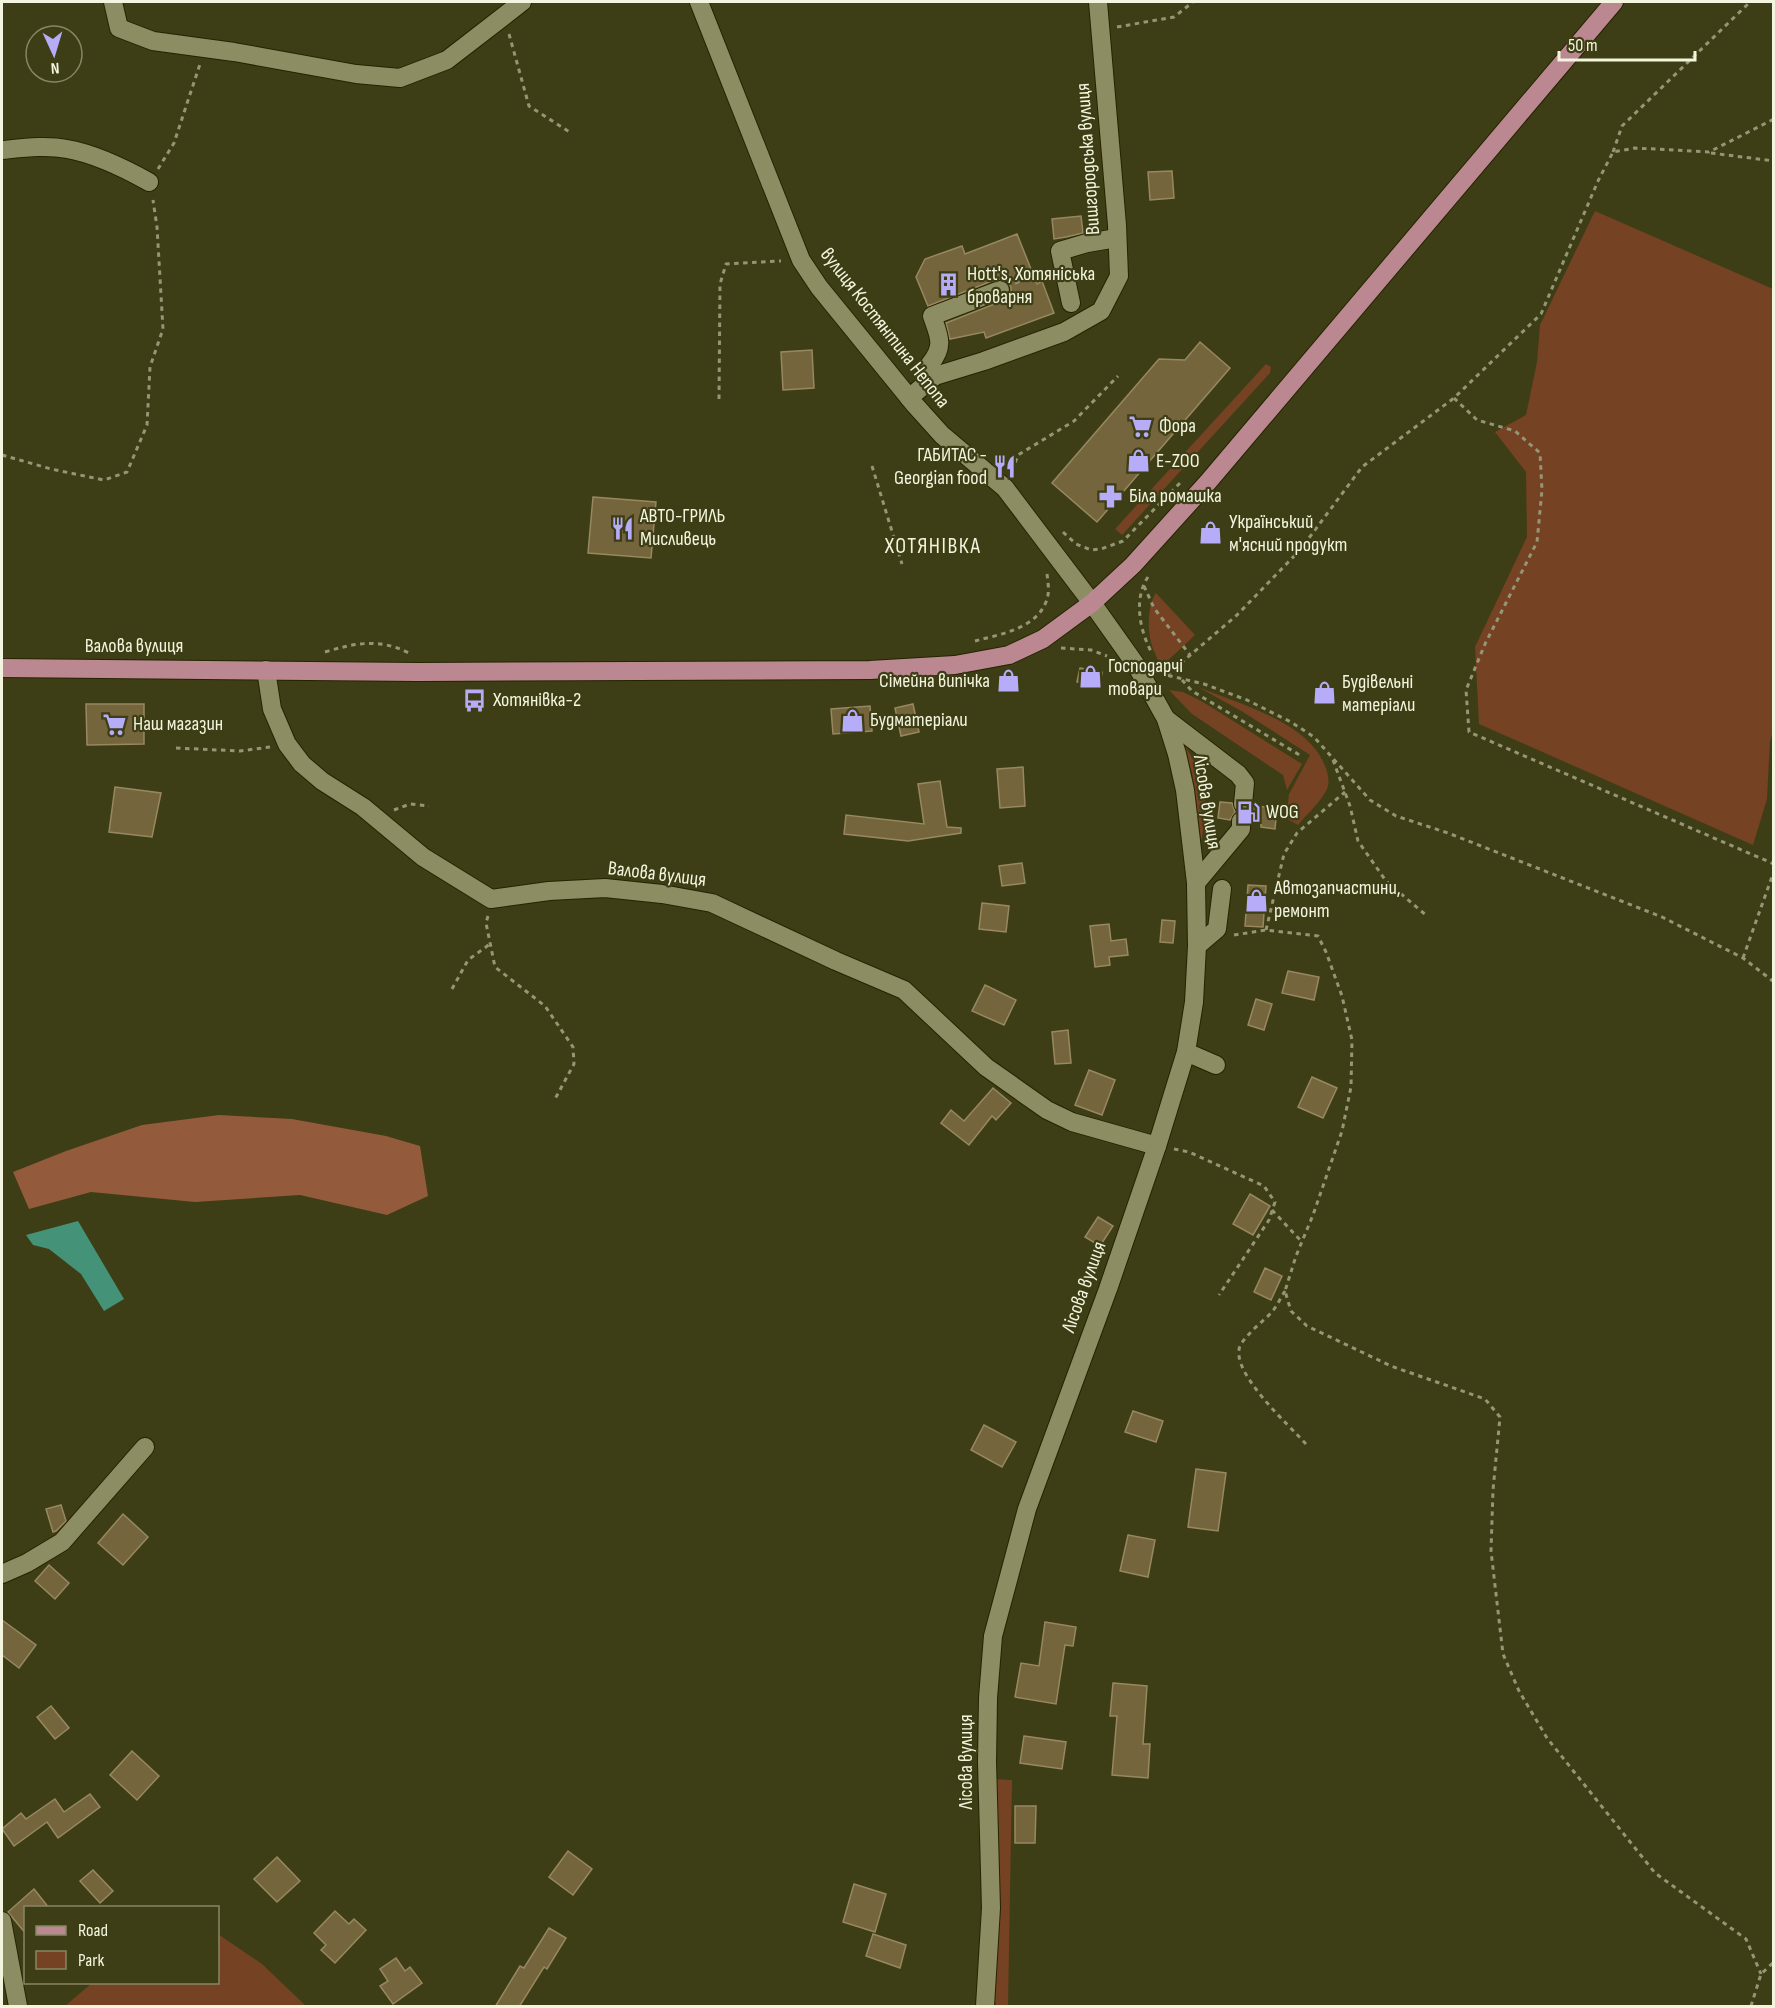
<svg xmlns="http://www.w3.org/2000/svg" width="1775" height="2008" font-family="'Sofia Sans Condensed',sans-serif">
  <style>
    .green { fill: #754223 }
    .forest { fill: #935b3b }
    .water { fill: #449379 }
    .building { fill: #74653d; stroke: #98885f; stroke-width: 1.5 }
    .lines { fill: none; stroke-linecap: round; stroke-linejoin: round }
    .minor-casing { stroke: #252400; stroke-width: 20 }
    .major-casing { stroke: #252400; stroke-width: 20 }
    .path { stroke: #949676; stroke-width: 3; stroke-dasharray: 4.5 4.5; stroke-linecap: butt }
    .minor { stroke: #8c8d63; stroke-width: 18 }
    .major { stroke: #bb8891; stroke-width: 18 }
    .labels { text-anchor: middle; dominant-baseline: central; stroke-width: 4.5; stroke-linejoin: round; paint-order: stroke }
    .street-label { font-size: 20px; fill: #f3f5de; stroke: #3d3e15 }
    .poi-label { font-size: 20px; fill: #f3f5de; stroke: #3d3e15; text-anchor: start }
    .quarter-label { font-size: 22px; letter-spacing: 1.5px; fill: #f3f5de; stroke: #3d3e15 }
  </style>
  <rect width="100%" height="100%" fill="#3d3e15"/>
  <g class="green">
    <path d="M1595,211l178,78 1,439 -4,13 -3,58 -14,46 -274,-121 -4,-77 52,-110 -1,-65 -31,-40 31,-17 11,-53 3,-37z"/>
    <path d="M1266,364l5,3 -1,6 -148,162 -7,-6z"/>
    <path d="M1156,593l39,42 -33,31c-2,-4 -6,-8 -7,-13 -8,-15 -9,-46 1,-60z"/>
    <path d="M1198,687c41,17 111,35 127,79 3,7 5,16 2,23 -6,13 -20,25 -29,36l-12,-7 3,-24 21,-39 -67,-43z"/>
    <path d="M1169,690l14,2 20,10 99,62 -15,26 -4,-15 -91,-61z"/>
    <path d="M1181,740c8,13 19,27 22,42 5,16 1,49 -3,65l-8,-74z"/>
    <path d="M993,1779l19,1 -4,226h-12l-1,-5 1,-65z"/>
    <path d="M218,1934l44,30 43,41 -2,1h-238l27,-23 126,-1z"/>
  </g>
  <path class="forest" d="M219,1115l73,4 94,17 34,10 8,50 -41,19 -87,-20 -105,7 -104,-10 -62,17 -16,-37 53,-21 76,-26z"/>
  <path class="water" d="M78,1221l46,78 -20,12 -23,-37 -32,-25 -16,-4 -7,-10z"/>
  <g class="building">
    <path d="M1172,171l2,27 -24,2 -2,-28z"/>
    <path d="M1081,216l2,17 -17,4 -12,2 -2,-20z"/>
    <path d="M1017,234l20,50 5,-3 12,32 -68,25 -2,-6 -34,7 -4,-16 59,-23 6,-8v-5l-4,-6 -10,-2 -69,27 -12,-29 9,-18 37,-13 3,8z"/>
    <path d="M1200,342l30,26 -133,154 -45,-39 107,-124 26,1z"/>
    <path d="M812,350l2,38 -31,2 -2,-38z"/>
    <path d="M593,497l63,5 -5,56 -63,-5z"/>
    <path d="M1080,668l22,4 -2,14 -23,-4z"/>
    <path d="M86,704h58v40l-57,1z"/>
    <path d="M913,704l6,28 -18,4 -6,-28z"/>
    <path d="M870,706l2,25 -39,3 -2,-25z"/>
    <path d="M1023,767l2,39 -25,2 -3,-39z"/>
    <path d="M940,781l7,46 14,1v5l-53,8 -64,-7 2,-19 78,9 -6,-40z"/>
    <path d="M115,787l46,6 -9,44 -43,-5z"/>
    <path d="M1220,802l12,1 3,9 -5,8 -12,-2z"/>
    <path d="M1254,806l23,2 -2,21 -14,-2v-4l-9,-1 -3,-9z"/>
    <path d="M1022,863l3,20 -23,3 -3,-20z"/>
    <path d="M1248,885l18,1 -3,41 -18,-1z"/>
    <path d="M982,903l27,3 -3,26 -27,-3z"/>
    <path d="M1162,920l13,1 -2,22 -13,-1z"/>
    <path d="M1109,924l2,17 15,-2 2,16 -19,2 1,8 -15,2 -5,-41z"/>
    <path d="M1288,971l31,6 -5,23 -32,-7z"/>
    <path d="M985,985l31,15 -12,25 -32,-14z"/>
    <path d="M1256,999l16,5 -8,26 -16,-5z"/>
    <path d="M1068,1030l3,33 -16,1 -3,-32z"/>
    <path d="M1089,1070l26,10 -13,35 -27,-10z"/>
    <path d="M1312,1077l25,11 -14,30 -25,-11z"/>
    <path d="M993,1088l18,15 -15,17 -4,-4 -23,29 -28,-22 10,-13 13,11z"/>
    <path d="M1250,1194l20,12 -17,29 -20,-11z"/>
    <path d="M1098,1217l15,9 -13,20 -15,-9z"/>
    <path d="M1265,1268l17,8 -11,24 -17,-8z"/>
    <path d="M1133,1411l30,10 -7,21 -31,-10z"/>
    <path d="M984,1425l32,17 -14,25 -31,-17z"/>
    <path d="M1196,1469l30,4 -8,58 -30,-4z"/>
    <path d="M61,1505l5,16 -10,10 -3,1 -7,-23z"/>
    <path d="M123,1514l25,23 -25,28 -25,-22z"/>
    <path d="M1128,1535l27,5 -7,37 -28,-6z"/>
    <path d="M49,1565l20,18 -14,16 -20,-18z"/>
    <path d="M2,1620l34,25 -17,23 -17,-13z"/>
    <path d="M1045,1622l31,5 -3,19 -8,-1 -9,59 -41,-7 6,-34 18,3z"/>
    <path d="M1113,1683l34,3 -4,58h7l-2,34 -36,-3 5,-59h-7z"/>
    <path d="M51,1706l18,22 -14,11 -18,-22z"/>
    <path d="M1024,1736l42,6 -4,27 -42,-6z"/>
    <path d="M132,1751l27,25 -22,24 -27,-25z"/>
    <path d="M90,1794l10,13 -42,31 -11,-16 -33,24 -12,-17 19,-16 5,6 29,-20 9,13z"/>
    <path d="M1015,1806h21l-1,37h-20z"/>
    <path d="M568,1851l24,18 -19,26 -24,-18z"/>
    <path d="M277,1857l23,24 -23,21 -23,-23z"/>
    <path d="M93,1870l20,21 -13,12 -20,-22z"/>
    <path d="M854,1884l32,10 -11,38 -32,-10z"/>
    <path d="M34,1889l15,19h-23v26l-18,-22z"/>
    <path d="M335,1911l14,13 5,-5 12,11 -31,33 -14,-13 5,-5 -12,-12z"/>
    <path d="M549,1928l17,10 -19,31 -3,-2 -25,40h-24l25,-41 4,2z"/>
    <path d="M873,1934l33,11 -6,23 -34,-12z"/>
    <path d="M396,1958l9,13 5,-4 12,16 -29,21 -13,-18 8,-5 -8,-12z"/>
  </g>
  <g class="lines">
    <defs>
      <g id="minor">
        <path d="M113,2l6,26 34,13 81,11 122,22 44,4 47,-18 75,-58"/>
        <path d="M699,2l102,258 18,27 96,118 27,30 63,53 87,115 44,62 30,54 11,35 8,36 11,93 1,63 -3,56 -8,50 -29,94 -49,143 -81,220 -34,127 -5,62 -1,64 4,146 -6,98"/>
        <path d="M2,150c21,-2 44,-5 65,-1 29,5 57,19 82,33"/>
        <path d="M1071,303l-11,-52 27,-8 30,-5"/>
        <path d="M935,376l-5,-12c15,-18 9,-28 2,-48l68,-26"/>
        <path d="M909,398l26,-22 49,-15 80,-29 37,-21 18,-35 -2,-51 -19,-223"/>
        <path d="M266,670l6,39 15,35 15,20 20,17 41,26 60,50 68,42 58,-8 56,-3 57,6 50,9 124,58 68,29 82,77 61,43 25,12 85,24"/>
        <path d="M1166,719l72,55 7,9 -2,21"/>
        <path d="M1196,883l45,-54v-8"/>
        <path d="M1197,946l20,-17 5,-40"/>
        <path d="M1186,1052l30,13"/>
        <path d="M2,1574l25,-11 35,-21 83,-95"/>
        <path d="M2,1921l16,85"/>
      </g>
      <path id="major" d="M2,668l416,4 452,-2 85,-5 54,-10 34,-16 49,-36 41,-38 75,-83 406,-480"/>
    </defs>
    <use href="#minor" class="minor-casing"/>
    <use href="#major" class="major-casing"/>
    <g class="path">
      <path d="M1117,27l57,-10 19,-15"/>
      <path d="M509,34l20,72 42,27"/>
      <path d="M1613,152l9,-26 128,-124"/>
      <path d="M1711,153l63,8"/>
      <path d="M158,169l16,-26 26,-79"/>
      <path d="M1015,283l30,-12"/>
      <path d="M1454,398l23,22 38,11 25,22 2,37 -5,52 -52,102 -19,46 3,42 305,132"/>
      <path d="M719,399l1,-115 6,-20 55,-3"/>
      <path d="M2,455l49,14 53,11 23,-8 20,-47 3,-58 13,-38 -6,-102 -4,-27"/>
      <path d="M872,466l30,98"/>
      <path d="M1012,471l6,-16 56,-34 44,-45"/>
      <path d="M1063,532l13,12 15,6 10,-1 22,-8 59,-60"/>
      <path d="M1148,577c-15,22 -8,55 4,76"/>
      <path d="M1144,586l10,22 36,47"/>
      <path d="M975,641c26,-7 60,-12 71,-39 4,-9 2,-19 1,-28"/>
      <path d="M1061,648l30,2 16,6"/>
      <path d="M325,652c30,-9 54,-14 84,1"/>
      <path d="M1157,662l9,13 38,9 43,16 44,22 23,15 56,63 26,16 52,17 214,84 81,41 31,24"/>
      <path d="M1167,675l70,-60 63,-65 62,-83 92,-69 87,-84 57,-133 15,-29 22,-4 74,4 65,-33"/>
      <path d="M1182,680l10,11 111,66"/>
      <path d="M176,748l64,3 30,-4"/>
      <path d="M1333,760l17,46 8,35 28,40 41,35"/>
      <path d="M394,810l16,-6 19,2"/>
      <path d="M488,916l-2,7 9,44 50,39 28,41 1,17 -19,35"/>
      <path d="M1266,930l18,-76 13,-21 48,-41"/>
      <path d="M1234,935l32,-5 52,6 8,16 16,44 10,44 -1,47 -9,44 -29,84 -17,41 -11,35 6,20 16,15 84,40 94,33 15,18 -7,73 -2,61 12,103 16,37 28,47 108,135 91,66 15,35"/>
      <path d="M1743,958l31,-87"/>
      <path d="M452,989l16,-29 22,-16"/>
      <path d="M1174,1149l15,3 75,34 11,16 -6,18 -50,75"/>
      <path d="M1272,1210l30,32"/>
      <path d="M1285,1291c-5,8 -9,17 -15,23 -10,10 -21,18 -29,30 -15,25 49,82 65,100"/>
      <path d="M1751,2006l10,-32 13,-12"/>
    </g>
    <use href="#minor" class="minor"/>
    <use href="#major" class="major"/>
  </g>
  <defs>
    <symbol id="building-bare" viewBox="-9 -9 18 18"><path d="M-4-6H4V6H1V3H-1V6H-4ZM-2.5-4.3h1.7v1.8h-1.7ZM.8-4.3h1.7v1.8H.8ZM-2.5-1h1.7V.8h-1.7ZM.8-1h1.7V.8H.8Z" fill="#b6acf8" stroke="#3d3e15" stroke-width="2.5" paint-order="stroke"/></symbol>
    <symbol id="supermarket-bare" viewBox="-9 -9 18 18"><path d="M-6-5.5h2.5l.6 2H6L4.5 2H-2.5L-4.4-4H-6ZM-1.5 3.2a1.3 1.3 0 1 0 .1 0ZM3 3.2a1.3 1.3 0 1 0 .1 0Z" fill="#b6acf8" stroke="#3d3e15" stroke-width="2.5" paint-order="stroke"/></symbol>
    <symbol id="shop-bare" viewBox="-9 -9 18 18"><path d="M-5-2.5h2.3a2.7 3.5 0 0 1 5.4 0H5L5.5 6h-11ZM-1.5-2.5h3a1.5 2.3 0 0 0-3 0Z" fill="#b6acf8" stroke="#3d3e15" stroke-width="2.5" paint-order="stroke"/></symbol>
    <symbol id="restaurant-bare" viewBox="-9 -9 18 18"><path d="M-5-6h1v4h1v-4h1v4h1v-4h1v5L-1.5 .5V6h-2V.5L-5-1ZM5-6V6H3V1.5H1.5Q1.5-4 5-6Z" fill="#b6acf8" stroke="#3d3e15" stroke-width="2.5" paint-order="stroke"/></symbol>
    <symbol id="pharmacy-bare" viewBox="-9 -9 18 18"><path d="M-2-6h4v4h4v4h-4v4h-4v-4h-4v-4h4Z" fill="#b6acf8" stroke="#3d3e15" stroke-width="2.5" paint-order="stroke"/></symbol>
    <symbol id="bus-bare" viewBox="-9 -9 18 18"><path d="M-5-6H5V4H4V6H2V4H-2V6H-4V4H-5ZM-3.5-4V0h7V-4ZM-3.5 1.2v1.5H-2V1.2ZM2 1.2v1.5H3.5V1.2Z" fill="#b6acf8" stroke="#3d3e15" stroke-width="2.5" paint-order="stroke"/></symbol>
    <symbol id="fuel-bare" viewBox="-9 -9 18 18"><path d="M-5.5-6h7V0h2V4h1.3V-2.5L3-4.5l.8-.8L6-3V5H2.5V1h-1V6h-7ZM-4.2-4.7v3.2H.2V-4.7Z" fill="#b6acf8" stroke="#3d3e15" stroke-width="2.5" paint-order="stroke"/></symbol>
  </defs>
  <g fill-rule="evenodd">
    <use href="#building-bare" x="932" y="268" width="33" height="33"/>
    <use href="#supermarket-bare" x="1124" y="410" width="33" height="33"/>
    <use href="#shop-bare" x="1122" y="444" width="33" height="33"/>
    <use href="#restaurant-bare" x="988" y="450" width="33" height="33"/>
    <use href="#pharmacy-bare" x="1094" y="480" width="33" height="33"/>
    <use href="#restaurant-bare" x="606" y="512" width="33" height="33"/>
    <use href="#shop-bare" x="1194" y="516" width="33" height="33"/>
    <use href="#shop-bare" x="1074" y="660" width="33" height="33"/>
    <use href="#shop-bare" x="992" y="664" width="33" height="33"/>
    <use href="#shop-bare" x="1308" y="676" width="33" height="33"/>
    <use href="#bus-bare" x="458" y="684" width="33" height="33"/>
    <use href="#shop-bare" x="836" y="704" width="33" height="33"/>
    <use href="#supermarket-bare" x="98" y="708" width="33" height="33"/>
    <use href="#fuel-bare" x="1232" y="796" width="33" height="33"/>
    <use href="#shop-bare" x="1240" y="884" width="33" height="33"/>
  </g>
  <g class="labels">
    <g class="street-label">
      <text transform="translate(1088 159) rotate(-94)">Вишгородська вулиця</text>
      <text transform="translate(885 328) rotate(52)">вулиця Костянтина Непопа</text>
      <text x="134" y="646">Валова вулиця</text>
      <text transform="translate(1207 802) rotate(81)">Лісова вулиця</text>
      <text transform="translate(657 874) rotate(7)">Валова вулиця</text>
      <text transform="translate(1084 1287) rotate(-70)">Лісова вулиця</text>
      <text transform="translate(966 1762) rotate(-90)">Лісова вулиця</text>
    </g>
    <g class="poi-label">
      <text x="967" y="274">Hott's, Хотяніська<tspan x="967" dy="23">броварня</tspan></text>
      <text x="1159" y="426">Фора</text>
      <text x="987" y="455" text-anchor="end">ГАБИТАС -<tspan x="987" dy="23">Georgian food</tspan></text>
      <text x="1156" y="461">E-ZOO</text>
      <text x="1129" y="496">Біла ромашка</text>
      <text x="640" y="516">АВТО-ГРИЛЬ<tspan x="640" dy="23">Мисливець</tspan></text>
      <text x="1229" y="522">Український<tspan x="1229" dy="23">м'ясний продукт</tspan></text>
      <text x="1108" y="666">Господарчі<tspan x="1108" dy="23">товари</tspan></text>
      <text x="990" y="681" text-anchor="end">Сімейна випічка</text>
      <text x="1342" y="682">Будівельні<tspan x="1342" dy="23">матеріали</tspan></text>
      <text x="493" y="700">Хотянівка-2</text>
      <text x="870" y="720">Будматеріали</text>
      <text x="133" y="724">Наш магазин</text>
      <text x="1266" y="812">WOG</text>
      <text x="1274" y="888">Автозапчастини,<tspan x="1274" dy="23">ремонт</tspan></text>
    </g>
    <g class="quarter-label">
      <text x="933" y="546">ХОТЯНІВКА</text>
    </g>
  </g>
  <rect width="1775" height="2008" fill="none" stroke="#f3f5de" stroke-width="6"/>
  <rect x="24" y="1906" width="195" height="78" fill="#3d3e15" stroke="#868765" stroke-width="1.5"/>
  <rect x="36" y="1926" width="30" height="9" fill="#bb8891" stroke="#868765" stroke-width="1.5"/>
  <text x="78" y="1936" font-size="18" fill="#f3f5de">Road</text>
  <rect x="36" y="1951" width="30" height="18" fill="#754223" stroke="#868765" stroke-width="1.5"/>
  <text x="78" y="1966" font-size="18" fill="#f3f5de">Park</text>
  <g transform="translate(54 54) rotate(176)"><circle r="28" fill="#3d3e15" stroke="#868765" stroke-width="1.5"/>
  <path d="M0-4.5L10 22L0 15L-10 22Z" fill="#b6acf8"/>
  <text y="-9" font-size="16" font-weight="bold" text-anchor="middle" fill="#f3f5de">N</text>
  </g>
  <path d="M1559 51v9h136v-9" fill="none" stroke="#f3f5de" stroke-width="3"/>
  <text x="1568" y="51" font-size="18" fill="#f3f5de" stroke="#3d3e15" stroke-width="4.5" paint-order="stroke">50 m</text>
</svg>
